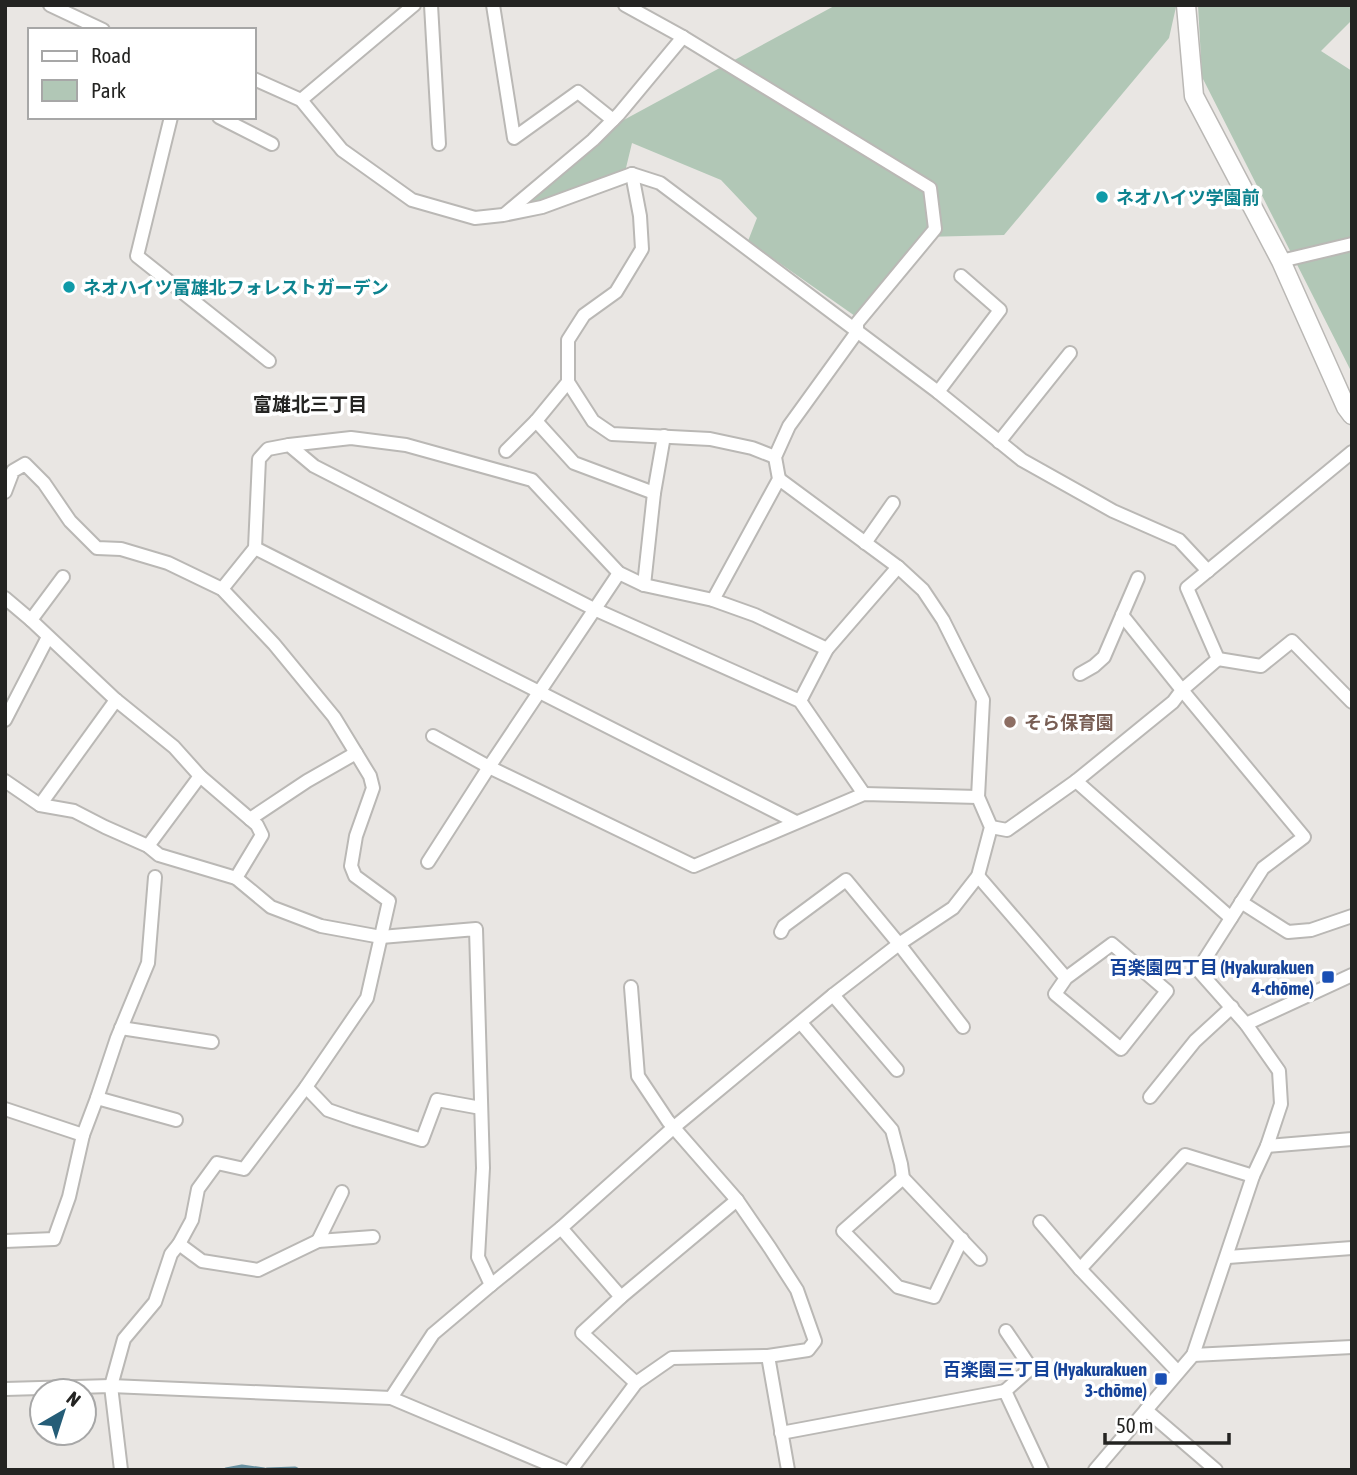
<svg xmlns="http://www.w3.org/2000/svg" width="1357" height="1475" font-family="'Asap Condensed','Noto Sans JP',sans-serif">
  <style>
    .green { fill: #b1c7b6 }
    .lines { fill: none; stroke-linecap: round; stroke-linejoin: round }
    .stream { stroke: #6a92a2; stroke-width: 5 }
    .street-casing { stroke: #bab8b5; stroke-width: 16 }
    .secondary-casing { stroke: #bab8b5; stroke-width: 21 }
    .street { stroke: #fff; stroke-width: 12 }
    .secondary { stroke: #fff; stroke-width: 18 }
    .culture-dot { fill: #0f9aa8; stroke: #fff; stroke-width: 2.5 }
    .education-dot { fill: #8d6e63; stroke: #fff; stroke-width: 2.5 }
    .transit-dot { fill: #1a4fb4; stroke: #fff; stroke-width: 2.5 }
    .labels { text-anchor: middle; dominant-baseline: central; stroke-width: 7; stroke-linejoin: round; paint-order: stroke }
    .culture-label { font-size: 18px; font-weight: bold; fill: #0d838f; stroke: #fff; text-anchor: start }
    .education-label { font-size: 18px; font-weight: bold; fill: #785e54; stroke: #fff; text-anchor: start }
    .transit-label { font-size: 18px; font-weight: bold; fill: #164399; stroke: #fff; text-anchor: end }
    .neighbourhood-label { font-size: 19px; font-weight: bold; fill: #242422; stroke: #fff }
  </style>
  <rect width="100%" height="100%" fill="#e9e6e3"/>
  <g class="green">
    <path d="M836,5h340v2l-7,31 -165,197 -81,2 -68,79 -107,-75 9,-23 -36,-38 -89,-37 -7,29 -114,41 109,-91z"/>
    <path d="M1198,5h154v15l-31,31 31,20v302l-150,-296z"/>
  </g>
  <g class="lines">
    <g class="stream">
      <path d="M226,1470l16,-3 22,3"/>
      <path d="M267,1470l28,-1 2,1"/>
    </g>
    <defs>
      <g id="street">
        <path d="M50,5l53,25"/>
        <path d="M431,5l8,139"/>
        <path d="M493,5l21,133 64,-46 35,28"/>
        <path d="M625,5l58,32 247,151 5,41 -78,94v9l-68,94 -14,31 4,22 -66,121"/>
        <path d="M254,79l47,21 41,50 70,50 63,18 28,-3 39,-8 90,-33 28,9 278,209 84,68 91,51 66,29 29,31"/>
        <path d="M301,100l113,-95"/>
        <path d="M171,117l-34,139 132,105"/>
        <path d="M219,117l53,27"/>
        <path d="M632,174l8,42 2,33 -26,43 -32,23 -16,25v42l25,39 19,13 98,5 42,9 23,9"/>
        <path d="M505,214l88,-74 26,-26 64,-77"/>
        <path d="M1281,261l71,-17"/>
        <path d="M938,392l62,-82 -39,-34"/>
        <path d="M536,421l38,42 80,30"/>
        <path d="M999,442l71,-89"/>
        <path d="M289,445l62,-7 55,7 126,35 87,93 25,12 69,15 42,15 72,34"/>
        <path d="M506,451l30,-30 32,-39"/>
        <path d="M5,492l8,-21 12,-7 19,19 26,38 27,27 24,1 47,14 54,26 52,55 60,73 36,59 3,12 -17,48 -5,30 4,10 34,25 -22,97 -61,89 -62,82 -27,-6 -19,26 -6,31 -13,24 -8,10 -16,48 -31,37 -13,47 10,84"/>
        <path d="M865,543l28,-40"/>
        <path d="M255,548l541,274"/>
        <path d="M644,585l10,-92 10,-57"/>
        <path d="M222,589l33,-41 4,-89 9,-10 21,-4 25,21 280,143 206,92 64,93"/>
        <path d="M5,598l26,22 85,80 58,47 26,29 57,49 5,10 -26,43"/>
        <path d="M31,620l32,-43"/>
        <path d="M1218,659l43,7 31,-25 60,61"/>
        <path d="M1080,674l14,-8 10,-9 34,-79"/>
        <path d="M800,701l27,-52 71,-82"/>
        <path d="M5,720l43,-83"/>
        <path d="M433,736l56,31 205,99 170,-72 114,3"/>
        <path d="M5,781l35,24 34,6 31,16 43,19 11,9 77,23 35,29 50,19 60,11 95,-8 7,239 -5,89 13,28"/>
        <path d="M1076,781l97,-79 9,-12 -60,-75"/>
        <path d="M40,805l76,-105"/>
        <path d="M250,819l57,-38 49,-28"/>
        <path d="M991,827l16,3 69,-49 155,137"/>
        <path d="M148,846l52,-70"/>
        <path d="M428,862l61,-95 130,-194"/>
        <path d="M978,876l88,102 -11,16 66,55 46,-58 -55,-47 -46,34"/>
        <path d="M1241,902l47,30 23,-2 41,-14"/>
        <path d="M781,932l3,-6 62,-46 53,64 64,83"/>
        <path d="M833,995l64,75"/>
        <path d="M801,1023l91,107 9,34 2,14 77,81"/>
        <path d="M1246,1024l106,-49"/>
        <path d="M121,1028l91,14"/>
        <path d="M306,1087l22,23 26,9 68,21 15,-40 44,8"/>
        <path d="M1150,1097l45,-56 37,-34"/>
        <path d="M97,1098l79,22"/>
        <path d="M5,1109l78,26"/>
        <path d="M1267,1146l85,-7"/>
        <path d="M903,1178l-60,53 55,56 36,10 28,-58"/>
        <path d="M1040,1222l40,47 98,103"/>
        <path d="M561,1228l60,69"/>
        <path d="M5,1241l49,-2 15,-42 14,-62 14,-37 20,-60 31,-75 7,-86"/>
        <path d="M318,1241l24,-49"/>
        <path d="M179,1244l23,17 56,9 60,-29 55,-4"/>
        <path d="M1228,1257l124,-9"/>
        <path d="M1080,1269l105,-114 68,21"/>
        <path d="M1193,1355l159,-8"/>
        <path d="M768,1356l20,114"/>
        <path d="M636,1383l-54,-50 39,-36 116,-97"/>
        <path d="M5,1389l106,-3 280,12 171,72"/>
        <path d="M1005,1391l26,-23 -25,-37"/>
        <path d="M391,1398l42,-64 58,-49 70,-57 112,-100 160,-133 66,-51 54,-36 25,-32 13,-49 -13,-30 5,-97 -40,-80 -20,-30 -25,-23 -119,-88"/>
        <path d="M1146,1410l70,60"/>
        <path d="M781,1433l224,-42 37,79"/>
        <path d="M571,1470l65,-87 36,-25 96,-2 40,-6 7,-9 -18,-51 -27,-42 -33,-48 -69,-79 -30,-45 -7,-89"/>
        <path d="M1095,1470l98,-115 60,-179 14,-30 14,-42 -2,-33 -33,-47 -48,-54 65,-102 41,-31 -122,-147 36,-31 -31,-71 165,-136"/>
      </g>
      <path id="secondary" d="M1186,5l8,91 87,165 65,146 6,8"/>
    </defs>
    <use href="#street" class="street-casing"/>
    <use href="#secondary" class="secondary-casing"/>
    <use href="#street" class="street"/>
    <use href="#secondary" class="secondary"/>
  </g>
  <g class="culture-dot">
    <circle cx="1102" cy="197" r="7"/>
    <circle cx="69" cy="287" r="7"/>
  </g>
  <circle class="education-dot" cx="1010" cy="722" r="7"/>
  <g class="transit-dot">
    <rect x="1321" y="970" width="14" height="14" rx="3.5"/>
    <rect x="1154" y="1372" width="14" height="14" rx="3.5"/>
  </g>
  <g class="labels">
    <g class="culture-label">
      <text x="1116" y="197">ネオハイツ学園前</text>
      <text x="83" y="287">ネオハイツ富雄北フォレストガーデン</text>
    </g>
    <g class="education-label">
      <text x="1024" y="722">そら保育園</text>
    </g>
    <g class="transit-label">
      <text x="1314" y="967">百楽園四丁目 (Hyakurakuen<tspan x="1314" dy="21">4-chōme)</tspan></text>
      <text x="1147" y="1369">百楽園三丁目 (Hyakurakuen<tspan x="1147" dy="21">3-chōme)</tspan></text>
    </g>
    <g class="neighbourhood-label">
      <text x="310" y="404">富雄北三丁目</text>
    </g>
  </g>
  <rect width="1357" height="1475" fill="none" stroke="#242422" stroke-width="14"/>
  <rect x="28" y="28" width="228" height="91" fill="#ffffff" stroke="#a7a7a7" stroke-width="2"/>
  <rect x="42" y="51" width="35" height="10" fill="#ffffff" stroke="#a7a7a7" stroke-width="2"/>
  <text x="91" y="63" font-size="21" fill="#242422">Road</text>
  <rect x="42" y="80" width="35" height="21" fill="#b1c7b6" stroke="#a7a7a7" stroke-width="2"/>
  <text x="91" y="98" font-size="21" fill="#242422">Park</text>
  <g transform="translate(63 1412) rotate(39)"><circle r="33" fill="#ffffff" stroke="#a7a7a7" stroke-width="2"/>
  <path d="M0-5L12 26L0 18L-12 26Z" fill="#255d77"/>
  <text y="-10" font-size="19" font-weight="bold" text-anchor="middle" fill="#242422">N</text>
  </g>
  <path d="M1105 1433v10h124v-10" fill="none" stroke="#242422" stroke-width="3.5"/>
  <text x="1116" y="1433" font-size="21" fill="#242422" stroke="#ffffff" stroke-width="5" paint-order="stroke">50 m</text>
</svg>
